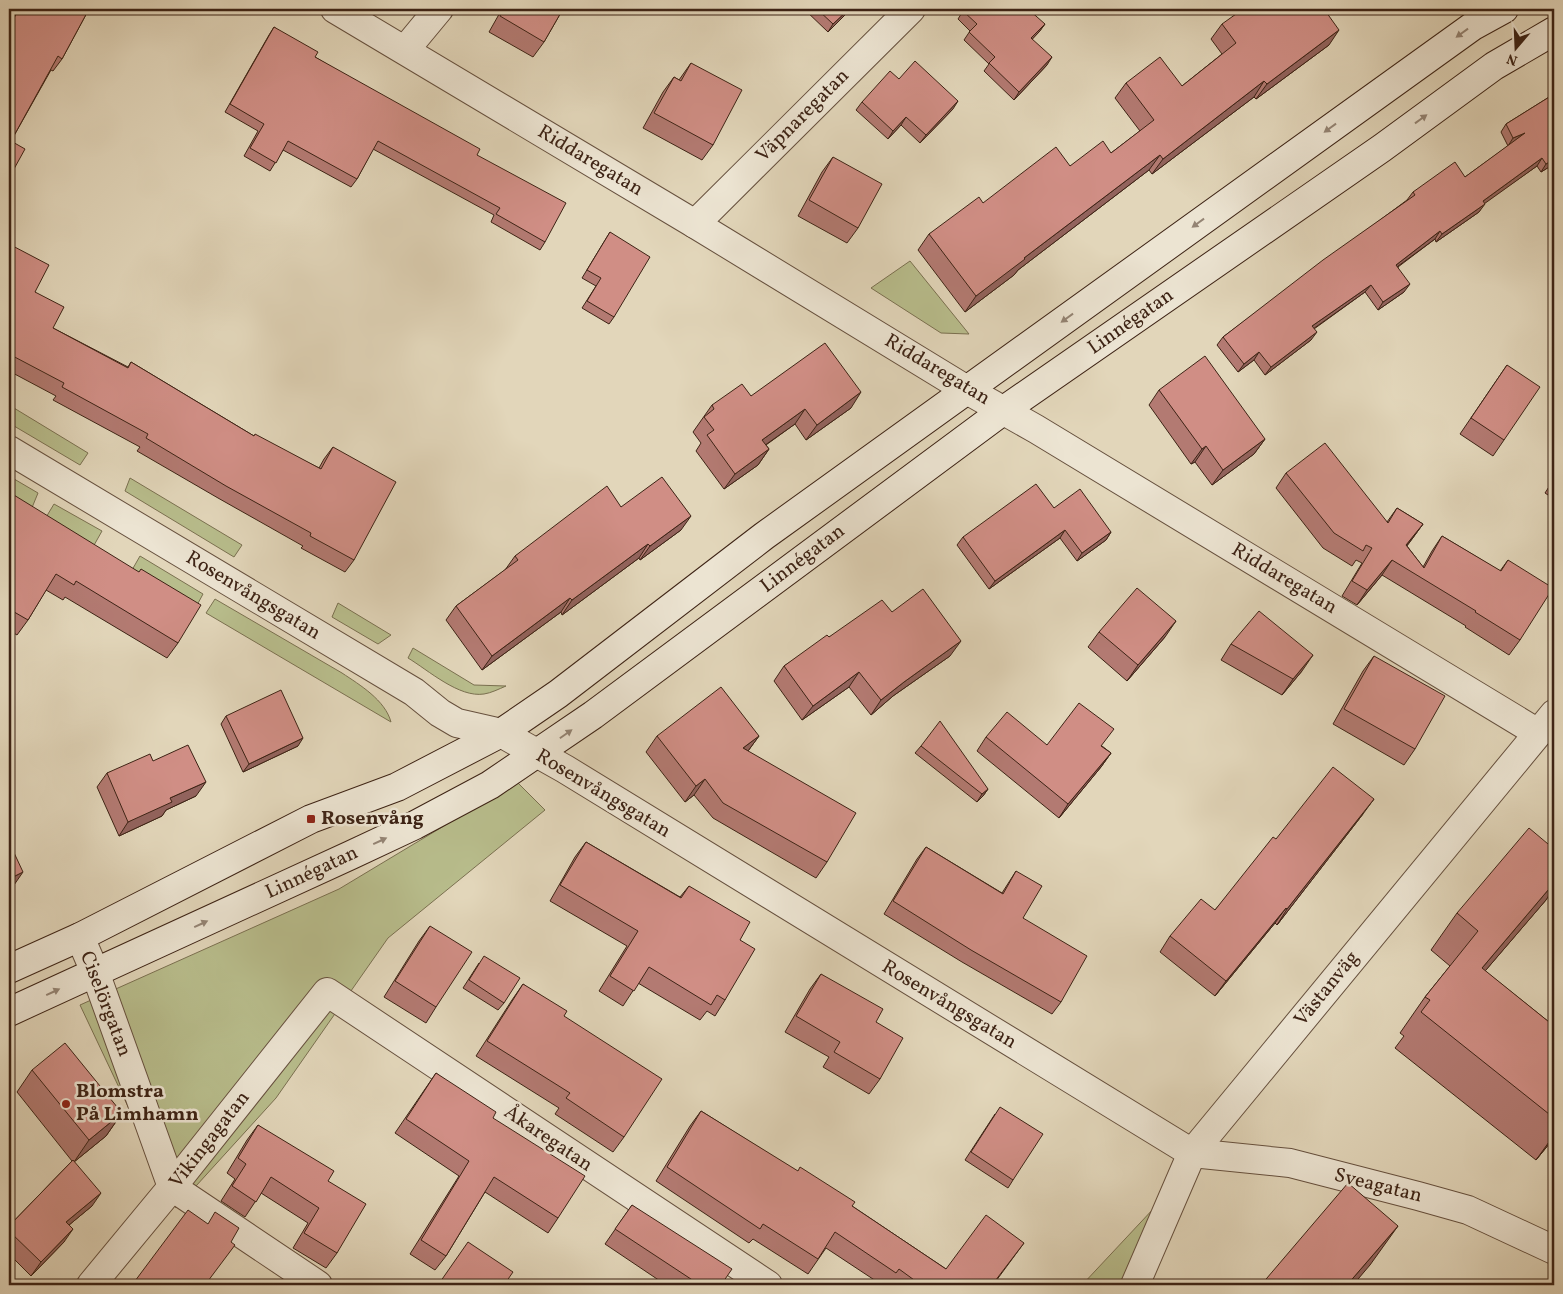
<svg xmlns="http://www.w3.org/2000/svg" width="1563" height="1294" font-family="Vollkorn,serif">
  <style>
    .green { fill: #b8bd8c; stroke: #7a7050 }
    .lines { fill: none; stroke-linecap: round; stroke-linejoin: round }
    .street-casing { stroke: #66503e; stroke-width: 30 }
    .secondary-casing { stroke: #3d2315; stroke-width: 30 }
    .street { stroke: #ece4d2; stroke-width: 28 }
    .secondary { stroke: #ece4d2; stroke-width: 28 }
    .wall { fill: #b37a72; stroke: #3d2315 }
    .shaded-wall { fill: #92635d; stroke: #3d2315 }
    .building { fill: #d08e85; stroke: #3d2315 }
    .oneway { fill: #948474 }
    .poi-dot { fill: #8f2418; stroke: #ece4d2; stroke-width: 2 }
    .labels { text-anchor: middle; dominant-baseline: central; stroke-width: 5; stroke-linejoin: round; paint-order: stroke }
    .street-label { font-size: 20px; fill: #3d2315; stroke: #ece4d2 }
    .poi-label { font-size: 20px; font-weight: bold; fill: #3d2315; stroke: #ece4d2; text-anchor: start }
  </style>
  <rect width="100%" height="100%" fill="#e2d6ba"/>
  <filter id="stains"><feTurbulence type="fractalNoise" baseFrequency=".004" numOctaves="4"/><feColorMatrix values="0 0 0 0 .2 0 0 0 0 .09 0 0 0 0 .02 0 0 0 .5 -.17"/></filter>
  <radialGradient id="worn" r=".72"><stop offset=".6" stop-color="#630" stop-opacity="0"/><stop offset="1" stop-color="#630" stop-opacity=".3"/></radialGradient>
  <g class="green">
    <path d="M910,261l59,73 -28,-1 -70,-45z"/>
    <path d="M9,405l79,48 -8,12 -71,-42z"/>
    <path d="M9,476l29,17 -7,17 -22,-13z"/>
    <path d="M130,478l112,67 -8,12 -109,-66z"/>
    <path d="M54,504l48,27 -9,16 -48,-28z"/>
    <path d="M140,556l63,38 -7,13 -64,-37z"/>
    <path d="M215,599l127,74c18,12 43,27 49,49l-185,-109z"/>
    <path d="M338,603l53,32 -13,9 -46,-27z"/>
    <path d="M413,648l61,37 32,1c-7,3 -15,7 -22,8 -25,4 -56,-24 -76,-36z"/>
    <path d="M517,782l28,28 -157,128 -112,160 -100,110 -96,-203 259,-116z"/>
    <path d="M1155,1207l-34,78h-39z"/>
  </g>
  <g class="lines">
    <defs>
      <g id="street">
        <path d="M335,9l360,215 272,166 69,39 502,304"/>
        <path d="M405,50l34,-41"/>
        <path d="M695,224l216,-215"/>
        <path d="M9,450l405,242 26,21 17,10 44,10 64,36 627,384 98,10 128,33 50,14 86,40"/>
        <path d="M80,937l15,35 77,215 146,98"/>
        <path d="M91,1285l81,-98 155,-195 441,293"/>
        <path d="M1135,1285l57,-132 362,-439"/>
      </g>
      <g id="secondary">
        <path d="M9,969l71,-32 231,-118 86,-32 104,-54 57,-39 206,-158 709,-510 31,-17"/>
        <path d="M9,1012l342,-157 64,-30 75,-40 103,-70 411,-305 378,-262 112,-82 60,-35"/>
      </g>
    </defs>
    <use href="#street" class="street-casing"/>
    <use href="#secondary" class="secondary-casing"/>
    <use href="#street" class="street"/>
    <use href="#secondary" class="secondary"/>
  </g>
  <g class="wall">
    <path d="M17,9h72l-27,50 -9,12 -2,-1 -40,71 -2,37v-154z"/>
    <path d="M502,9h61l-19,33 -11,15 -44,-25z"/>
    <path d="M804,9h47l-23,23z"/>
    <path d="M963,11l82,13 -6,8 -7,7 15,26 -33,35 -30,-29 5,-7 -25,-24 6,-9 -12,-12z"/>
    <path d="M1222,24l107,21 -73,54 -2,-2 -102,77 -3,-4 -131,100 -4,5 -49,37 -47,-62 11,-16 141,-68 41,-13 29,-22 -25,-33 11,-15 56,3 40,-32 -11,-15z"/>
    <path d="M274,27l41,30 162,98 68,87 -5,8 -49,-28 3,-7 -121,-66 -16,30 -6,8 -68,-37 -13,21 -26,-15 14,-25 -33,-19 44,-77z"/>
    <path d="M691,63l22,82 -11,15 -59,-32 20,-36 11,-15 5,3z"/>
    <path d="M899,79l54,30 -33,34 -19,-18 -13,14 -32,-29 6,-8z"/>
    <path d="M1554,94v70l-13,8 -4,-6 -53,37 -5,9 -43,30 -1,-3 -37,28 6,25 -26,18 -13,-18 -51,37 -3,11 -46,35 -11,-15 -16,12 -21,-27 6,-8 184,-137 6,-8 52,-15 43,-31 -7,-14 5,-8z"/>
    <path d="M833,157l25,71 -11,15 -49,-27 24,-44z"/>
    <path d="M610,232l4,85 -5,7 -27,-16 14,-22 -14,-8z"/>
    <path d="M9,244l26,48 18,36 75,39 3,-5 123,74 65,32 5,-9 9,-12 21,113 -9,12 -44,-24 2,-2 -85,-48 -81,-47 3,-4 -87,-47 3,-4 -47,-25z"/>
    <path d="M1507,365l-3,75 -11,16 -33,-22z"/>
    <path d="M1159,390l106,49 -11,15 -42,31 -17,-23 -4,2 -42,-59z"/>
    <path d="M751,396l100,12 -45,32 -11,-16 -29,21 3,4 -11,16 -34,24 -28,-38 5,-8 -8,-11 19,-27z"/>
    <path d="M1286,473l101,49 10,-14 26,16 -16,22 16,21 9,-16 10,-15 58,35 8,-11 12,80 -11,15 -44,-28 1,-1 -84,-51 -25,30 -15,-9 20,-33 -6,-3 -4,6 -29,-18 -47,-60z"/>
    <path d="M1554,479v20l-9,-6z"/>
    <path d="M9,492l169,151 -11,15 -102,-61 -2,3 -17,-10 -18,30 -11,15 -8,-5z"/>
    <path d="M621,507l60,23 -41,30 -1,-2 -77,57 -1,-3 -79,58 -36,-50 10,-14 49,-36 10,-14z"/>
    <path d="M1054,508l57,24 -5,8 -29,21 -17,-23 -71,51 -32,-44 6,-8z"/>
    <path d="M892,612l58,44 -57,40 -22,19 -22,-28 -47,33 -28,-39 10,-15 45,-29z"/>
    <path d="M1099,632l66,5 -38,44 -39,-34z"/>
    <path d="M1231,644l71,27 -20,24 -61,-35z"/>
    <path d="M1374,656l41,93 -11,16 -71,-41 30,-53z"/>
    <path d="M226,716l72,30 -55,26 -22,-48z"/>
    <path d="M657,736h102l-11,15 79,111 -11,16 -103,-60 -19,-23 -9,7 -39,-50z"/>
    <path d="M986,737l61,8 55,1 9,7 -10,14 -42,51 -82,-67z"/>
    <path d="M921,746l67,43 -5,7 -6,6 -62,-49z"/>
    <path d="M153,761l43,35 -30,14 -4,6 -43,20 -22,-49 10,-14z"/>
    <path d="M1363,814l-86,111 -2,-2 -60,73 -55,-44 10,-16 45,-26 61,-71z"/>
    <path d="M586,842l94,55 9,-11 51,54 -15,60 -10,16 -8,-5 -7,9 -62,-37 -15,23 -24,-15 28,-45 -77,-45 25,-44z"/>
    <path d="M926,847l76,46 14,-22 7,47 38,84 -9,12 -90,-52 -78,-48 33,-55z"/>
    <path d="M1554,849v38l-8,13 -61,71 69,55v112l-18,22 -141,-112 9,-12 -4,-3 25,-36 25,-31 -19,-16 26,-37z"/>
    <path d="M430,926l6,81 -10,16 -42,-26 35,-56z"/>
    <path d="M479,963l25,40 -6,7 -35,-22z"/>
    <path d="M821,974l55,48 4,57 -11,15 -46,-27 6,-10 -44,-25 25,-43z"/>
    <path d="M523,984l41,32 60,121 -11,15 -58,-38 4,-6 -83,-52 36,-56z"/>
    <path d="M32,1070l90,43 -16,23 -32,26 18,44 -23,19 -5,17 -33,34 -22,-22v-28l63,-65 -55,-69z"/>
    <path d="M436,1073l57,45 65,100 -10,15 -63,-41 -39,64 -11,14 -25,-16 49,-78 -64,-43z"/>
    <path d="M701,1111l151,95 94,63 78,-26 -31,42h-102l-2,-1 -2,1h-5l-56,-37 -18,26 -55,-35 -4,4 -93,-62 34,-55z"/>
    <path d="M995,1114l18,66 -5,8 -43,-28z"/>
    <path d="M258,1125l70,56 9,72 -11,15 -33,-20 15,-25 -47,-30 -16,24 -24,-16 14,-22 -8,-6 20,-33z"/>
    <path d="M632,1205l89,80h-55l-61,-41z"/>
  </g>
  <g class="shaded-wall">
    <path d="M849,9h2l-23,23 5,-8z"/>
    <path d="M1045,24l-6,8 -13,14 5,-8z"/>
    <path d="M1339,30l-10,15 -73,54 11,-15z"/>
    <path d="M1052,57l-5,8 -33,35 5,-8z"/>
    <path d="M1264,81l-10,16 -102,77 11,-15z"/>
    <path d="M958,101l-5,8 -33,34 6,-8z"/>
    <path d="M906,117l-5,8 -13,14 5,-8z"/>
    <path d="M1525,133l-17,13 5,-8z"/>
    <path d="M1160,155l-11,15 -131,100 -4,5 -49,37 11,-16 48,-38z"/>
    <path d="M1542,158l-5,8 -60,43 6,-8z"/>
    <path d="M1554,159v5l-13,8 5,-8z"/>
    <path d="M1485,204l-6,8 -43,30 6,-8z"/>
    <path d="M1440,231l-5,8 -45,33 6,-7z"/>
    <path d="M1410,284l-6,8 -26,18 5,-8z"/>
    <path d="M1371,285l-6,7 -59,42 6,-8z"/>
    <path d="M1317,332l-6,8 -46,35 6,-8z"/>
    <path d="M1259,352l-5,8 -16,12 6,-8z"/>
    <path d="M861,392l-10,16 -45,32 11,-15z"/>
    <path d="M805,409l-10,15 -44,31 11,-15z"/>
    <path d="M1265,439l-11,15 -42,31 11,-15z"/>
    <path d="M1206,446l-11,16 -4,2 11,-15z"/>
    <path d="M769,449l-11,16 -34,24 11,-15z"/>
    <path d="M691,516l-10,14 -41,30 10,-14z"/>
    <path d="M1423,524l-11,15 -17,20 11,-14z"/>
    <path d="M1065,530l-5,8 -71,51 6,-8z"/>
    <path d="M1111,532l-5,8 -29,21 5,-8z"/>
    <path d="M648,544l-9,14 -77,57 10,-15z"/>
    <path d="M1392,560l-10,15 -25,30 10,-15z"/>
    <path d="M570,598l-9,14 -79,58 10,-14z"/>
    <path d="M1176,621l-11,16 -38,44 11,-16z"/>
    <path d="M961,641l-11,15 -57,40 -22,19 10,-15 23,-18z"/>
    <path d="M1313,655l-11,16 -20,24 11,-16z"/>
    <path d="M859,672l-10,15 -47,33 11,-14z"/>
    <path d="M759,736l-11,15 -5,-3z"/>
    <path d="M303,738l-5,8 -55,26 6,-8z"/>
    <path d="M1111,753l-10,14 -42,51 9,-14z"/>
    <path d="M705,779l-11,16 -9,7 11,-16z"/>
    <path d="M206,782l-10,14 -30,14 -4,6 -43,20 9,-14 42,-24z"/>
    <path d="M988,789l-5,7 -6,6 5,-8z"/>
    <path d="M1374,799l-11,15 -86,111 10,-16z"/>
    <path d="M23,872l-9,13 -5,3v-9z"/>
    <path d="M1554,883v4l-8,13 -90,105 26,-37z"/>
    <path d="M1286,908l-11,15 -60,73 11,-15z"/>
    <path d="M122,1113l-16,23 -32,26 15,-22z"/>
    <path d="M1554,1135v3l-18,22z"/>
    <path d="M101,1193l-9,13 -35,29 9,-13z"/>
    <path d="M1398,1226l-28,39 -17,20h-6z"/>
    <path d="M73,1229l-9,13 -33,34 10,-14z"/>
  </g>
  <g class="building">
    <path d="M19,9h70l-27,50 -4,-3 -47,85 14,8 -16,29v-136l5,-10 -5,-3v-2z"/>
    <path d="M504,9h59l-19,33 -44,-26z"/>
    <path d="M817,9h32l-16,15z"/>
    <path d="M966,9h62l17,15 -14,14 21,19 -33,35 -30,-29 6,-6 -26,-25 8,-8 -14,-13z"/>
    <path d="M1243,9h41l1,1 1,-1h38l15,21 -72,54 -3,-3 -101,78 -3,-4 -136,103 1,1 -49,37 -47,-62 50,-37 4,6 73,-56 14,19 33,-25 8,12 43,-33 -28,-37 34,-26 22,29 54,-43 -14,-19z"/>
    <path d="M274,27l44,25 -3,5 165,92 -3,6 89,48 -21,39 -49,-28 4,-6 -122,-67 -21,38 -69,-38 -12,22 -26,-15 14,-24 -34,-20z"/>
    <path d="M915,61l43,40 -32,34 -20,-18 -13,14 -31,-29 28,-31 9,8z"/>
    <path d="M691,63l51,27 -29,55 -59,-32 20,-36 7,4z"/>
    <path d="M1554,94v65l-8,5 -4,-6 -59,43 2,3 -43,30 -2,-3 -44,34 14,19 -27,18 -12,-17 -59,41 5,6 -46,35 -12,-15 -15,12 -21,-27 100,-77 92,-65 -2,-3 42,-30 10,15 60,-44 -12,5 -7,-14z"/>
    <path d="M833,157l49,27 -24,44 -49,-28z"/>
    <path d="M610,232l40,25 -36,60 -27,-16 14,-23 -14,-8z"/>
    <path d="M9,244l40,21 -14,27 29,15 -11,21 75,40 3,-6 123,74 1,-2 66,35 12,-22 63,35 -42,78 -44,-24 1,-3 -85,-47 -80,-48 2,-4 -86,-47 2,-4 -55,-29z"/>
    <path d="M825,343l36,49 -44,33 -12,-16 -43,31 7,9 -34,25 -28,-39 7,-5 -10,-13 10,-8 -2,-4 30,-21 9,12z"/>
    <path d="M1205,356l60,83 -42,31 -17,-24 -4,3 -43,-59z"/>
    <path d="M1507,365l33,22 -36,53 -33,-22z"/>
    <path d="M1325,443l63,80 9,-15 26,16 -17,21 18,23 18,-32 59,35 7,-11 45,28 -33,52 -45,-28 1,-1 -84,-51 -25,30 -15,-9 20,-33 -6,-3 -3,6 -29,-18 -48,-60z"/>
    <path d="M662,477l29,39 -41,30 -2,-2 -76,56 -2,-2 -78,58 -36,-50 62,-46 -3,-4 92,-70 14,21z"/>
    <path d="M1036,484l18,24 26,-19 31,43 -29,21 -17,-23 -70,51 -32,-44z"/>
    <path d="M9,492l130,80 2,-3 60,36 -23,38 -102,-62 -2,4 -18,-11 -28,46 -19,-11z"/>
    <path d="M1137,588l39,33 -38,44 -39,-33z"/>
    <path d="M923,589l38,52 -57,41 -23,18 -22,-28 -46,34 -29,-40 43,-31 2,2 53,-37 10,12z"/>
    <path d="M1259,611l54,44 -20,24 -62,-35z"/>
    <path d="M1374,656l71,40 -30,53 -71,-40z"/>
    <path d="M721,687l38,49 -16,12 113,65 -29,49 -104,-59 -18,-24 -9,7 -39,-50z"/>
    <path d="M281,690l22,48 -54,26 -23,-48z"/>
    <path d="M1079,703l35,26 -13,17 10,7 -43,51 -82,-67 21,-25 40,33z"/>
    <path d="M940,721l48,68 -6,5 -61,-48z"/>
    <path d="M188,745l18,37 -36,16 2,4 -44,20 -21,-49 43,-19 3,7z"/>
    <path d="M1333,767l41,32 -87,110 -1,-1 -60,73 -56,-45 31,-37 14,11 58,-73 3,2z"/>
    <path d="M1529,828l25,21v34l-72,85 72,58v92l-133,-106 9,-12 -5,-3 53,-66 -21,-18z"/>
    <path d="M9,842l14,30 -14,7z"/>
    <path d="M586,842l95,56 8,-12 61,36 -10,18 15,9 -30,51 -8,-5 -6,10 -62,-38 -15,24 -24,-15 28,-45 -78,-46z"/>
    <path d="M926,847l77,47 13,-23 26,15 -19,32 64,38 -26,46 -90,-52 -78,-49z"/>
    <path d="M430,926l42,26 -36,55 -41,-26z"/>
    <path d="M484,956l36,22 -16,25 -35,-23z"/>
    <path d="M821,974l62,35 -7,13 27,16 -23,41 -46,-27 6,-10 -44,-26z"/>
    <path d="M523,984l44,27 -3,5 98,63 -38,58 -58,-39 4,-5 -83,-52z"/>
    <path d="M65,1043l57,70 -33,27 -57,-70z"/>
    <path d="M436,1073l60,39 -3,6 92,58 -27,42 -64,-41 -48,79 -25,-16 48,-79 -63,-42z"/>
    <path d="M1000,1107l43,27 -30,46 -42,-28z"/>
    <path d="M701,1111l97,60 2,-4 55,35 -3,4 94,63 40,-54 38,28 -32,42h-71l-22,-16 -3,4 -61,-41 -17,27 -55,-35 -3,5 -93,-62z"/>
    <path d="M258,1125l76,46 -6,10 38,23 -29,49 -33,-20 15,-25 -48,-31 -15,25 -24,-16 14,-22 -8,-6z"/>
    <path d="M73,1160l28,33 -35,29 7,7 -32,33 -32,-31v-5z"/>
    <path d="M1348,1183l50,43 -51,59h-86z"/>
    <path d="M632,1205l100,64 -11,16h-21l-85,-56z"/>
    <path d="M188,1210l20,14 7,-12 24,16 -8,14 4,3 -30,40h-73z"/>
    <path d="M468,1242l45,30 -9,13h-66z"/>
    <path d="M318,1281l5,4h-8z"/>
  </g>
  <defs><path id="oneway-solid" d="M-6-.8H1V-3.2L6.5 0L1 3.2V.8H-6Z" transform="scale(1.25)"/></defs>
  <g class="oneway">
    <use href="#oneway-solid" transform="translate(1462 33) rotate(144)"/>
    <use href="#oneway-solid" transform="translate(1421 119) rotate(-36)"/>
    <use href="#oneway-solid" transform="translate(1330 128) rotate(144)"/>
    <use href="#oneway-solid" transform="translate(1198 223) rotate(144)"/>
    <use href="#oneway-solid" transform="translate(1067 318) rotate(144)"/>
    <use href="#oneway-solid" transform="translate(566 734) rotate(-35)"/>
    <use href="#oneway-solid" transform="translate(380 841) rotate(-25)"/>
    <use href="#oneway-solid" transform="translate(201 924) rotate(-25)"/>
    <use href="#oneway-solid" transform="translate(53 992) rotate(-25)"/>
  </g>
  <g class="poi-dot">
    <rect x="306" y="814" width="10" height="10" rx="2.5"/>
    <circle cx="66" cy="1104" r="5"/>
  </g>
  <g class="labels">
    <g class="street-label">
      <text transform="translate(803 116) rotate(-45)">Väpnaregatan</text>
      <text transform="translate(590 161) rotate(31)">Riddaregatan</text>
      <text transform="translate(1131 322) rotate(-35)">Linnégatan</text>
      <text transform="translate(937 370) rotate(31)">Riddaregatan</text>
      <text transform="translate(803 559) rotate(-37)">Linnégatan</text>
      <text transform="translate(1284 579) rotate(31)">Riddaregatan</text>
      <text transform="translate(253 596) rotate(31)">Rosenvångsgatan</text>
      <text transform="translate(603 794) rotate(31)">Rosenvångsgatan</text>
      <text transform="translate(312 873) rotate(-25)">Linnégatan</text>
      <text transform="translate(1327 989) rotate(-51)">Västanväg</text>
      <text transform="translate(105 1004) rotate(69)">Ciselörgatan</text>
      <text transform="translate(949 1005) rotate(31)">Rosenvångsgatan</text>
      <text transform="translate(548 1139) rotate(34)">Åkaregatan</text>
      <text transform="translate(210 1140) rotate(-52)">Vikingagatan</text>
      <text transform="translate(1378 1186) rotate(14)">Sveagatan</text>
    </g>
    <g class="poi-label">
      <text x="321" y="819">Rosenvång</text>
      <text x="76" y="1092">Blomstra<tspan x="76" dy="23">På Limhamn</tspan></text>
    </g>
  </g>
  <rect width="1563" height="1294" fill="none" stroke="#e2d6ba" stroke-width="30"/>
  <rect x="10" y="10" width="1543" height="1274" fill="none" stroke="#3d2315" stroke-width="2.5"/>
  <rect x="15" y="15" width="1533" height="1264" fill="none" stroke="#3d2315"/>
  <g transform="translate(1516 48) rotate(199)" stroke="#ece4d2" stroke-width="4" paint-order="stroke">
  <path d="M0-4L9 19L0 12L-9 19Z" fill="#3d2315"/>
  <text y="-8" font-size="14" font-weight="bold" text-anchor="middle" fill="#3d2315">N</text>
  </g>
  <rect width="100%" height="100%" filter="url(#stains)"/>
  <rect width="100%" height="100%" fill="url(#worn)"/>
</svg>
